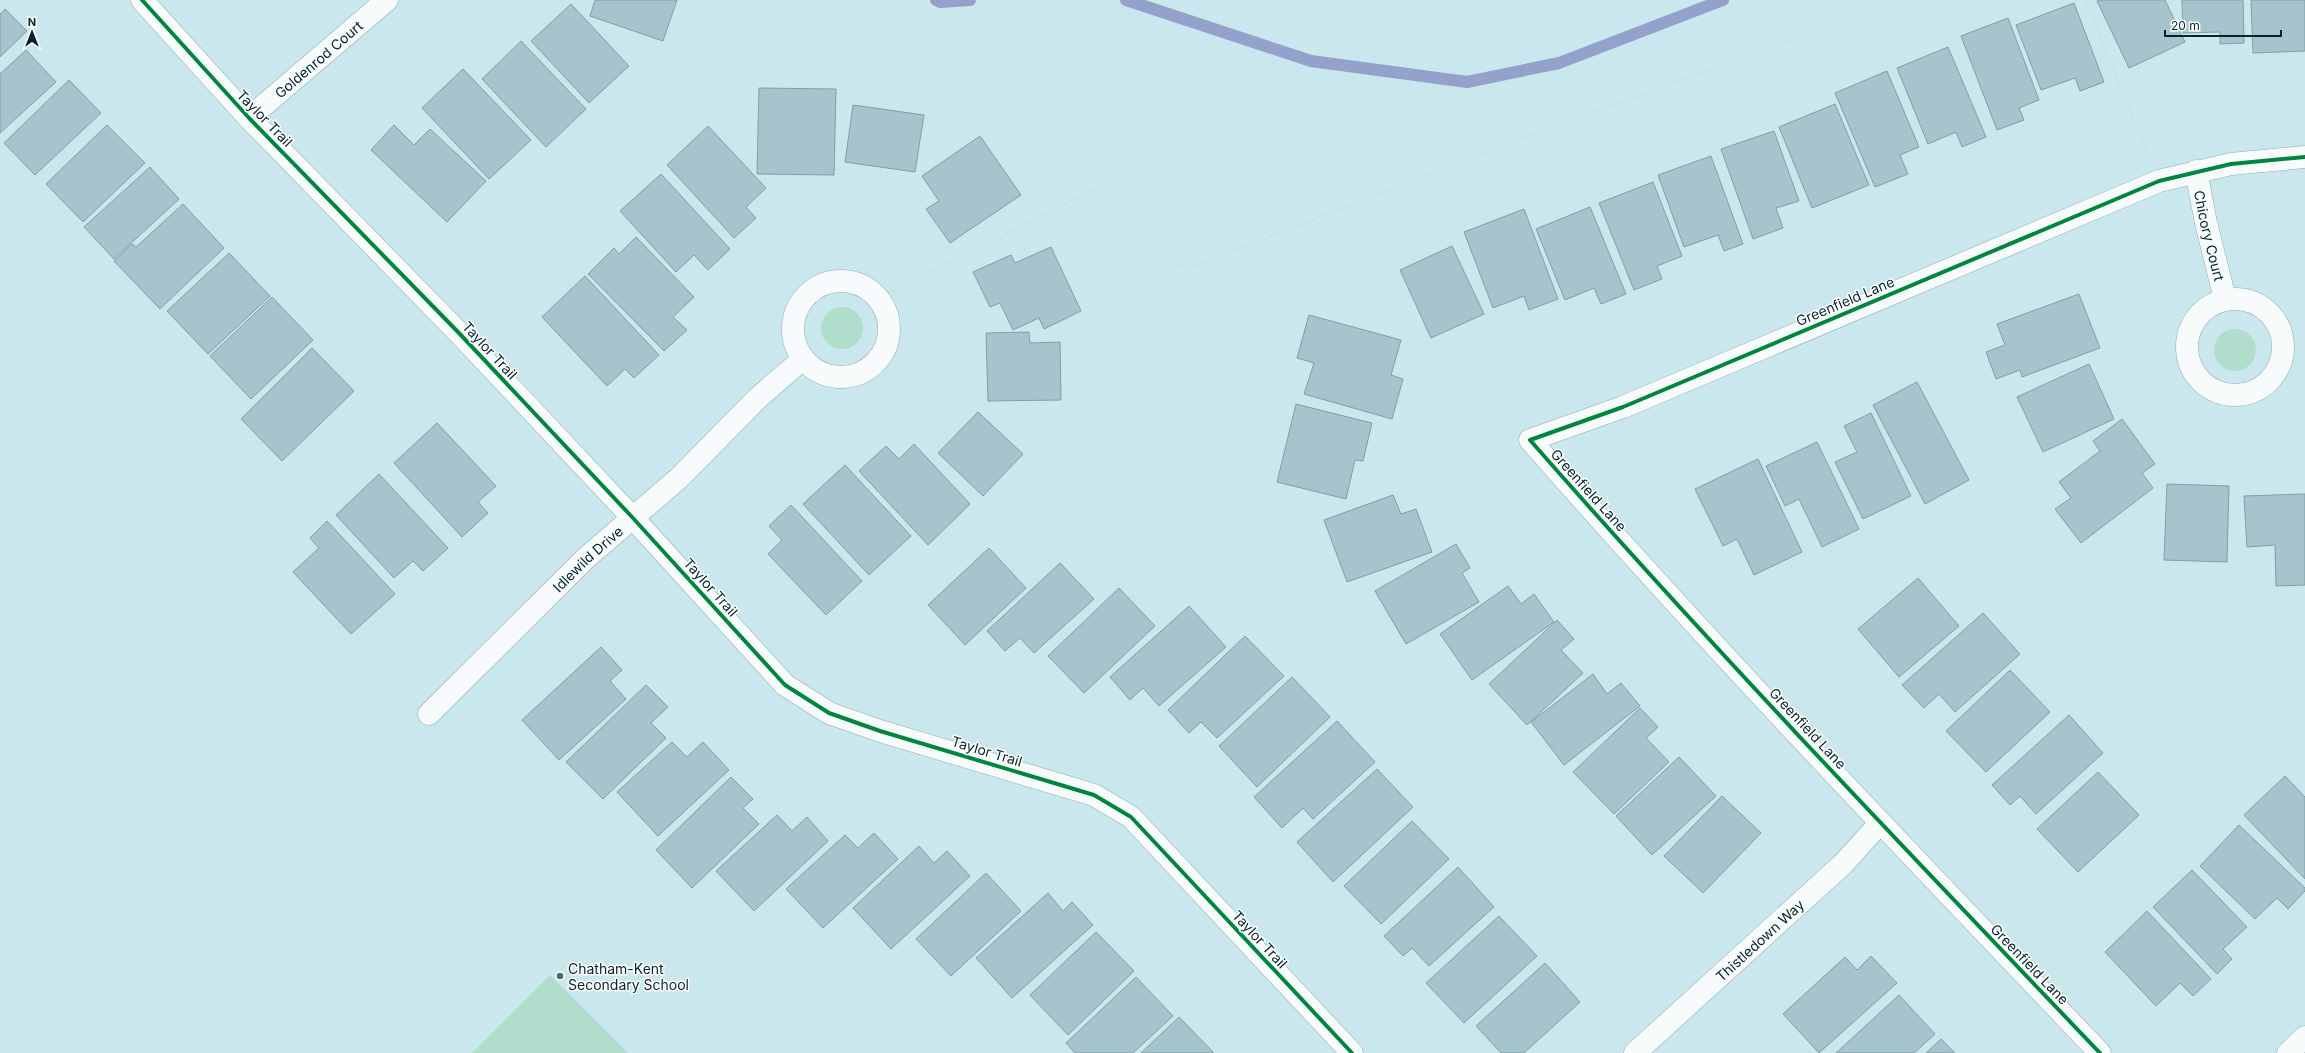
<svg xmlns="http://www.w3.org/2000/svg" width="2305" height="1053" font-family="Inter,sans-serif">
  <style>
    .green { fill: #b1ddcc }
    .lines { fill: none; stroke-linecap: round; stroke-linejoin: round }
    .stream { stroke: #93a2ca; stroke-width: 12 }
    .building { fill: #a6c4cc; stroke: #7d9fa6 }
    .minor-casing { stroke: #8cacb4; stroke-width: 23 }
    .path { stroke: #ccd5d7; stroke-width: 2.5; stroke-dasharray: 1 3; stroke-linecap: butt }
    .minor { stroke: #f7fbfc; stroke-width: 22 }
    .cycleway-casing { stroke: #fff; stroke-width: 6 }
    .cycleway { stroke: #00873e; stroke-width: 4 }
    .poi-dot { fill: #4a686f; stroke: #fff; stroke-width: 1.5 }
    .labels { text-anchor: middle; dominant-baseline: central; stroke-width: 3; stroke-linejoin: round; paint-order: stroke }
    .street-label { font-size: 14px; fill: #05242b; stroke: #fff }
    .poi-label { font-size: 14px; fill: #05242b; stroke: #fff; text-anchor: start }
  </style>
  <rect width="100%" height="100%" fill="#cae7ee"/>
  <g class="green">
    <circle cx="842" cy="328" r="21"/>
    <circle cx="2235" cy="350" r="21"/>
    <path d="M550,975l78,78h-156z"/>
  </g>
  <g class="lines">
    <g class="stream">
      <path d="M936,0l4,2 30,-2"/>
      <path d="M1126,0l185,61 156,21 92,-19 164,-63"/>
    </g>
  </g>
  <g class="building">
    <path d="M595,0h82l-14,41 -73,-25z"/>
    <path d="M2099,0h66l20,42 -56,26 -32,-67z"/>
    <path d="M2182,0h61l1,43 -24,1v-12l-37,1z"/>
    <path d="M2251,0h54v51l-52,2z"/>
    <path d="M2074,3l30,79 -24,9 -5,-13 -34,12 -25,-65z"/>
    <path d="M571,4l58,62 -40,37 -58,-62z"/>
    <path d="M5,9l22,22 -27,26v-43z"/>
    <path d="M2008,18l31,82 -20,8 5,12 -27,10 -36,-94z"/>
    <path d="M521,41l65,68 -40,38 -64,-68z"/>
    <path d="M1948,47l38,90 -24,10 -6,-15 -28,12 -31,-76z"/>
    <path d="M26,50l30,32 -56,51v-59z"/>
    <path d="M463,69l68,71 -42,39 -67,-71z"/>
    <path d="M1887,71l32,76 -19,8 8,19 -33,13 -40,-94z"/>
    <path d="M69,80l32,33 -66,62 -31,-32z"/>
    <path d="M759,88l77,1 -2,86 -77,-1z"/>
    <path d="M1835,104l34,81 -57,23 -33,-81z"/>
    <path d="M853,105l71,10 -9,57 -70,-10z"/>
    <path d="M107,125l38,38 -62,59 -37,-38z"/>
    <path d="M394,125l20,20 16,-16 56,52 -39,41 -76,-72z"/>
    <path d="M708,126l58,62 -20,19 10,11 -22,20 -67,-73z"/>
    <path d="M1774,131l25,70 -23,7 7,20 -30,11 -32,-90z"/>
    <path d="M980,136l41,59 -71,48 -24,-34 13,-8 -17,-25z"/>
    <path d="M1711,156l32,88 -19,7 -6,-16 -34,12 -26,-72z"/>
    <path d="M150,167l29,32 -65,60 -30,-32z"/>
    <path d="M661,174l69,75 -22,21 -14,-15 -18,17 -56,-61z"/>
    <path d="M1653,182l29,74 -25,10 5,13 -28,11 -35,-87z"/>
    <path d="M183,204l41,44 -64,61 -46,-48 18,-17 4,3z"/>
    <path d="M1590,207l36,87 -25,10 -7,-16 -29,12 -29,-71z"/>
    <path d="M1524,209l34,90 -29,11 -5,-14 -31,12 -29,-76z"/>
    <path d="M636,237l58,60 -21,20 14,13 -23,21 -76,-77 26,-26 5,6z"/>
    <path d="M1452,246l32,68 -53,24 -31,-68z"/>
    <path d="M1051,247l30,64 -37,18 -5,-11 -26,12 -13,-27 -10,4 -17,-35 38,-17 4,8z"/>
    <path d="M229,253l41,43 -62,58 -41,-43z"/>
    <path d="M585,276l74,79 -25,23 -9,-9 -18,17 -65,-69z"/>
    <path d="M2079,294l21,54 -78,29 -2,-7 -24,9 -10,-27 19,-7 -8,-21z"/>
    <path d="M272,297l41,43 -62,59 -41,-43z"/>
    <path d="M1309,315l92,25 -10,35 12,4 -11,40 -88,-25 10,-31 -17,-5z"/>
    <path d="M1029,332l1,11 30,-1 1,58 -73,1 -2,-68z"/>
    <path d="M312,348l42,43 -72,70 -41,-42z"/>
    <path d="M2089,364l25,55 -71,33 -26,-55z"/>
    <path d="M1917,382l52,98 -44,24 -52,-99z"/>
    <path d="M1296,404l76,19 -9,38 -8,-1 -9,39 -69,-17z"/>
    <path d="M978,412l45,42 -40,42 -45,-43z"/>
    <path d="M1871,413l40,83 -48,23 -28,-57 22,-10 -13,-26z"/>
    <path d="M2122,419l33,45 -13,9 11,15 -72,55 -26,-34 16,-11 -12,-16 41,-31 -7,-10z"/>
    <path d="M437,423l59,63 -18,16 10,11 -26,24 -68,-74z"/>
    <path d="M1817,442l42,87 -37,18 -23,-48 -14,7 -19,-40z"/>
    <path d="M914,444l56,60 -42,41 -69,-74 27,-25 13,13z"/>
    <path d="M1758,459l44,93 -48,23 -17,-36 -14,7 -28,-57z"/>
    <path d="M845,465l66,71 -42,39 -66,-71z"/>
    <path d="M379,474l69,74 -25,23 -10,-10 -19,17 -58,-63z"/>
    <path d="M2167,484l62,2 -2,76 -63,-2z"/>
    <path d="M2305,494v91l-29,1 -1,-41 -28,2 -3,-51z"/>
    <path d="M1393,495l8,19 15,-5 16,43 -85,30 -23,-62z"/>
    <path d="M791,505l71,76 -36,34 -58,-61 14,-14 -13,-14z"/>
    <path d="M327,521l68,73 -44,40 -58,-62 26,-24 -9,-10z"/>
    <path d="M1456,544l14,24 -8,5 17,29 -73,42 -31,-53z"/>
    <path d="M989,548l37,40 -61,57 -37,-40z"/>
    <path d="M1060,563l34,36 -60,54 -14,-15 -15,13 -18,-20z"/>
    <path d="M1918,578l41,48 -60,51 -41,-48z"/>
    <path d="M1508,586l13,18 13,-10 20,28 -82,58 -32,-46z"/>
    <path d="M1119,588l36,38 -71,67 -36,-37z"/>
    <path d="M1189,606l37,41 -67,59 -16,-18 -13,12 -20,-23z"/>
    <path d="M1983,613l37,41 -65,58 -16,-18 -15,14 -22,-23z"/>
    <path d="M1557,620l17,19 -13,11 22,23 -56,52 -38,-41z"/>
    <path d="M1245,636l39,40 -67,62 -16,-16 -12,11 -21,-23z"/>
    <path d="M601,647l21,23 -12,11 16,18 -67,61 -37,-40z"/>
    <path d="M2010,670l40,42 -64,60 -40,-41z"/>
    <path d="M1593,674l14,20 14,-11 19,23 -76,59 -33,-43z"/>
    <path d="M1292,677l38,40 -73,70 -38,-41z"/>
    <path d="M646,685l22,22 -17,16 15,15 -63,61 -37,-37z"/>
    <path d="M1640,708l18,19 -12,11 23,24 -55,52 -41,-42z"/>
    <path d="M2069,715l34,38 -67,61 -16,-18 -10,9 -18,-20z"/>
    <path d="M1337,721l38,41 -62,57 -10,-11 -21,20 -28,-31z"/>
    <path d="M672,742l15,15 16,-15 26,28 -71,66 -41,-44z"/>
    <path d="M1679,757l37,39 -64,59 -36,-39z"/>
    <path d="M1377,769l36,38 -80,75 -36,-40z"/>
    <path d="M2098,772l41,43 -61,57 -41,-43z"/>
    <path d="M2285,776l20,21v82l-61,-64z"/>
    <path d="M731,777l22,22 -10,9 16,16 -67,64 -36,-38z"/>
    <path d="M1722,796l39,37 -58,60 -39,-37z"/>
    <path d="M777,815l15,16 15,-14 21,24 -74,70 -38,-40z"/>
    <path d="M1412,821l37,38 -68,65 -37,-38z"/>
    <path d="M2239,825l66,63v3l-17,18 -11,-11 -22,21 -55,-53z"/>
    <path d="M874,833l24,26 -75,69 -37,-39 59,-54 13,13z"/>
    <path d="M919,846l15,17 13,-12 23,25 -79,73 -38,-41z"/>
    <path d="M1458,867l36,40 -65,59 -17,-18 -9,8 -19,-20z"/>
    <path d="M2192,870l55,57 -24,22 9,10 -15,15 -64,-67z"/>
    <path d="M986,873l35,38 -70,65 -35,-37z"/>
    <path d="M1048,893l15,18 9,-9 21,23 -81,73 -36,-40z"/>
    <path d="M2147,911l64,68 -18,17 -13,-13 -24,23 -51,-54z"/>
    <path d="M1499,916l38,40 -73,67 -38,-40z"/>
    <path d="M1096,932l38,39 -66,64 -38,-40z"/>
    <path d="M1871,956l26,27 -78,70 -36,-39 62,-57 12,13z"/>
    <path d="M1545,963l35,39 -56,51h-23l-25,-27z"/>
    <path d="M1136,977l37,39 -40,37h-58l-9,-10z"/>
    <path d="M1899,995l36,39 -21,19h-78z"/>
    <path d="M1179,1017l35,36h-73z"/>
    <path d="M1941,1039l14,14h-29z"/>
  </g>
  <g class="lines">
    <defs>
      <g id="minor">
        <path d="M142,0l107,118 209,214 174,185 153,168 44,28 51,18 214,64 37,22 221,236"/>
        <path id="s1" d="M249,118l138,-118"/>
        <path id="s2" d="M2196,171l10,52 19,76"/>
        <circle cx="841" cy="329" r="48"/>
        <circle cx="2235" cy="347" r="48"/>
        <path id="s3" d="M429,714l157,-156 93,-80 80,-81 44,-38"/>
        <path id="s4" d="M1635,1053l209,-190 36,-40"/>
        <path d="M2100,1053c-193,-202 -386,-403 -570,-613l93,-33 536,-226 72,-17 74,-7"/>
        <path d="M2288,1053l17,-16"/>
      </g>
    </defs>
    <use href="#minor" class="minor-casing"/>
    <g class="path">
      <path d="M2086,0l60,151"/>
      <path d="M878,298l225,-113 74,79 11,3 7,-1 327,-128 267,-97 93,-41"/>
    </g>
    <use href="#minor" class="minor"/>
    <defs>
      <g id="cycleway">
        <path d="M142,0l107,118 209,214 174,185 153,168 44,28 51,18 214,64 37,22 221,236"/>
        <path d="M2100,1053c-193,-202 -386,-403 -570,-613l93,-33 536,-226 72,-17 74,-7"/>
      </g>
    </defs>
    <use href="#cycleway" class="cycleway-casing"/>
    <use href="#cycleway" class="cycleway"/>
  </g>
  <circle class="poi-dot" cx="560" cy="976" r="4"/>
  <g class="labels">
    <g class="street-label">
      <text stroke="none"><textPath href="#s1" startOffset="91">Goldenrod Court</textPath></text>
      <text transform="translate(265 118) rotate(46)">Taylor Trail</text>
      <text stroke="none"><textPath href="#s2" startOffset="66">Chicory Court</textPath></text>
      <text transform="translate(1845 301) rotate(-23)">Greenfield Lane</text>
      <text transform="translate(490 350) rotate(47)">Taylor Trail</text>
      <text transform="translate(1589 490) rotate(48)">Greenfield Lane</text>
      <text stroke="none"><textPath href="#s3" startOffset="222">Idlewild Drive</textPath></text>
      <text transform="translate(711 587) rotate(48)">Taylor Trail</text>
      <text transform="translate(1808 728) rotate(47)">Greenfield Lane</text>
      <text transform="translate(987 751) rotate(17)">Taylor Trail</text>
      <text transform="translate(1260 939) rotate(47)">Taylor Trail</text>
      <text stroke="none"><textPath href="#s4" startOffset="168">Thistledown Way</textPath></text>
      <text transform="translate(2030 964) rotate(46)">Greenfield Lane</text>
    </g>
    <g class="poi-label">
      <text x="568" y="968">Chatham-Kent<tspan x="568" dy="16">Secondary School</tspan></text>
    </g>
  </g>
  <g transform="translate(32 32)" stroke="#ffffff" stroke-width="3" paint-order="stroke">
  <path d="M0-3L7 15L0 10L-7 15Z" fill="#05242b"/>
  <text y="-6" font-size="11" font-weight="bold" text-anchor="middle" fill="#05242b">N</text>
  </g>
  <path d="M2165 30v6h116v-6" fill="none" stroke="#05242b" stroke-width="2"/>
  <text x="2171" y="30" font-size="12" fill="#05242b" stroke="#ffffff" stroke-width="3" paint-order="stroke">20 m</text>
</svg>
